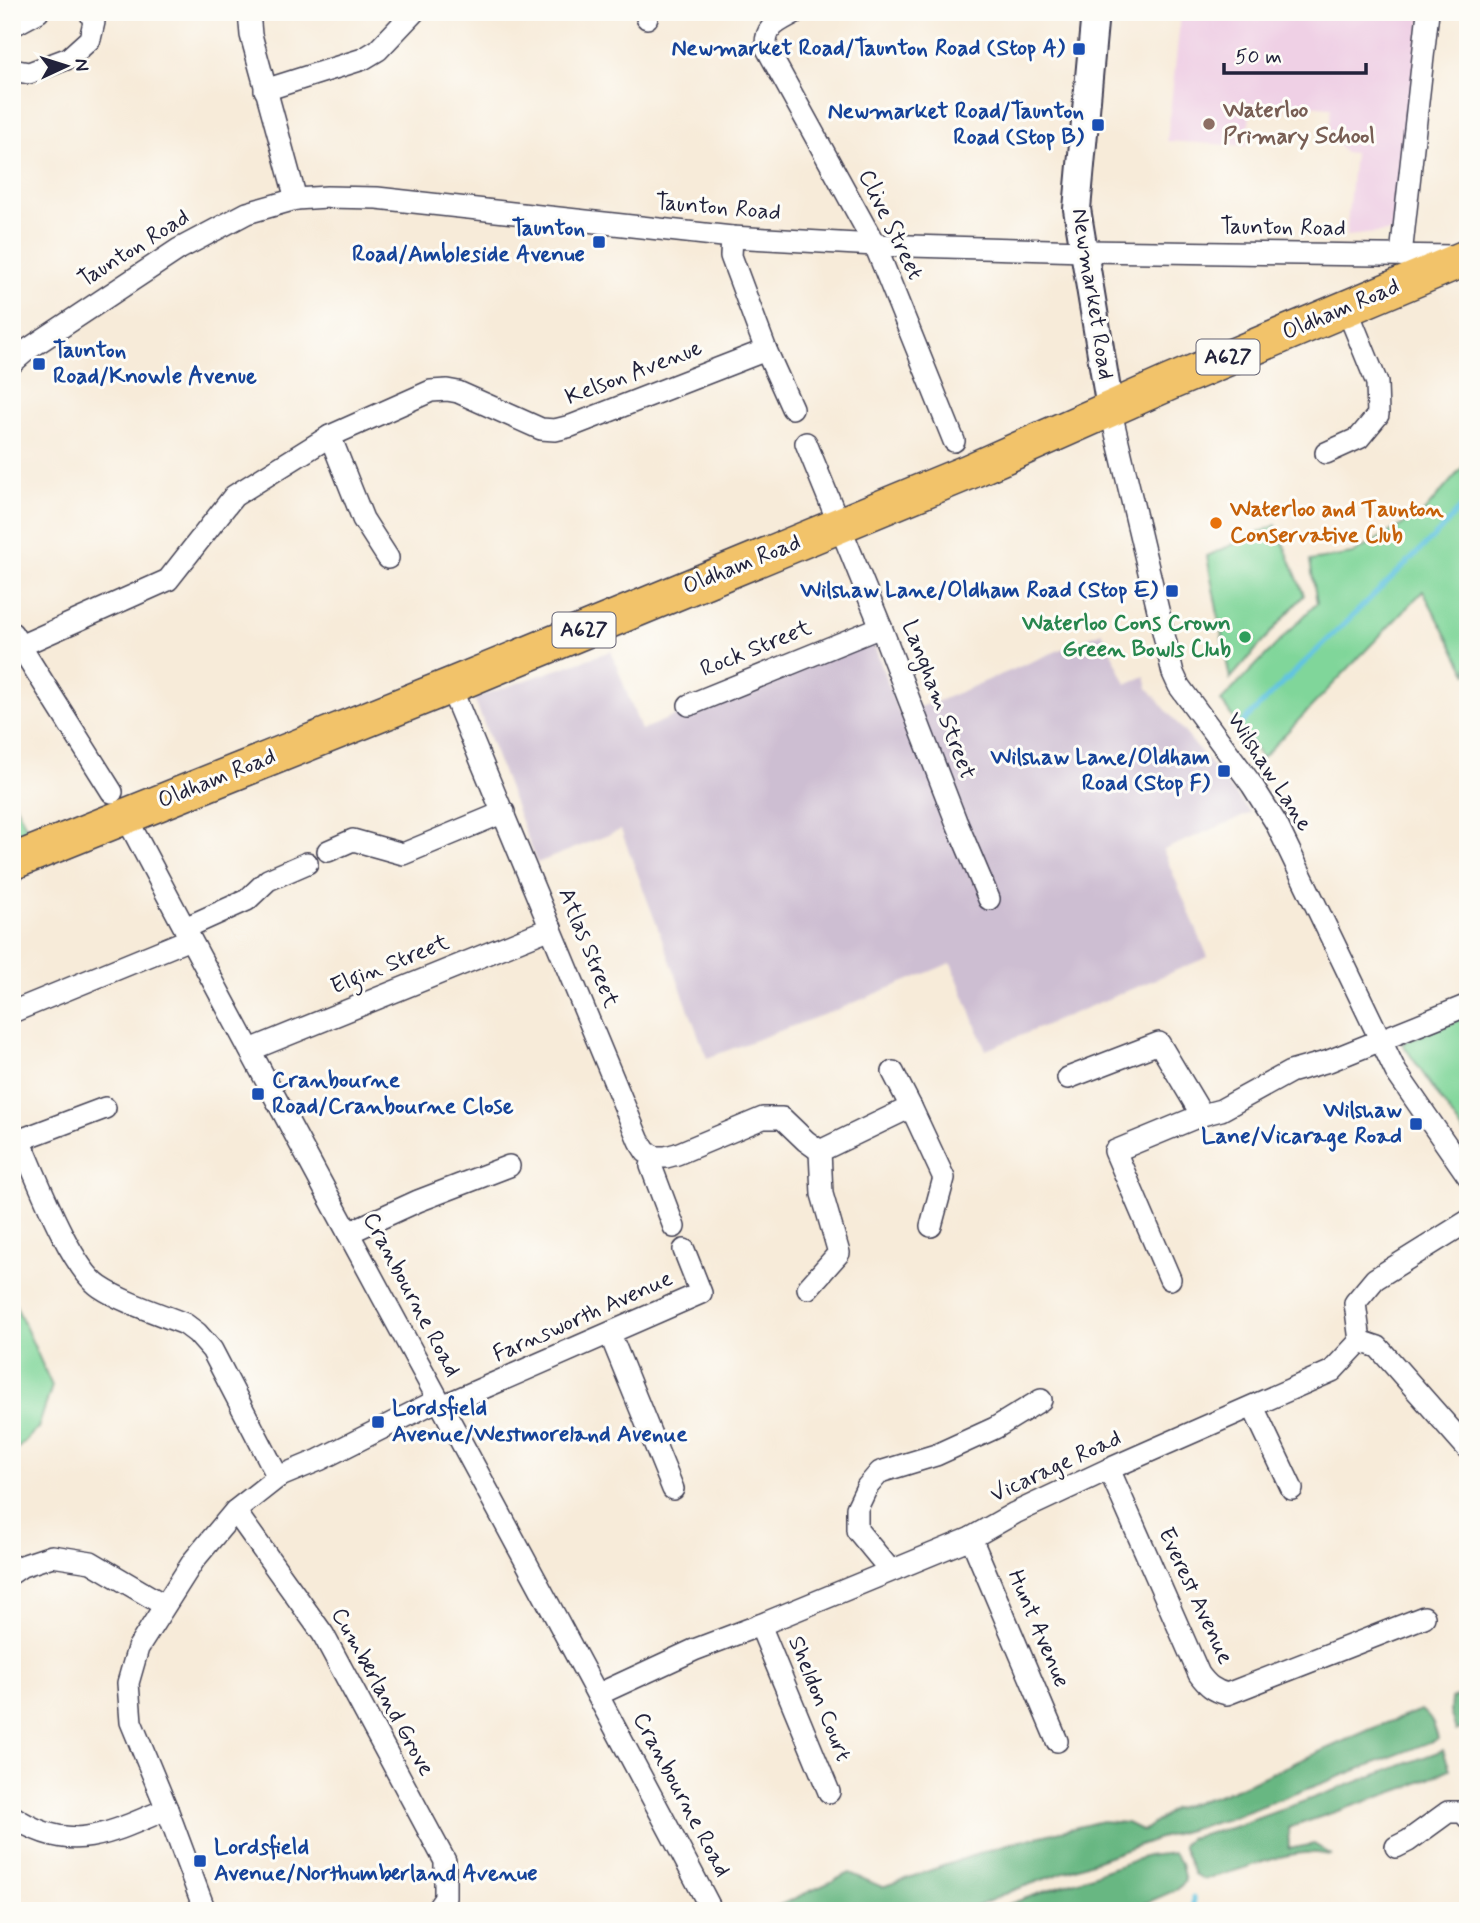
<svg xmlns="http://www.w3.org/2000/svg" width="1480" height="1923" font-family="Mynerve,sans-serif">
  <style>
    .built { fill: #efd0e5 }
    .industrial { fill: #cdbed2 }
    .green { fill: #80d69a; stroke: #517c6a; stroke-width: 2 }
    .forest { fill: #68b782; stroke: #456c5e; stroke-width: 2 }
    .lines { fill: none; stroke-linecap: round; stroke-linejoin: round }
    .stream { stroke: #62c4e0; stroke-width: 5 }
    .minor-casing { stroke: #424053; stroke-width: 24 }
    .tertiary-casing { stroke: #424053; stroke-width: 30 }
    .trunk-casing { stroke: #424053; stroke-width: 38 }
    .minor { stroke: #fff; stroke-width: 21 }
    .tertiary { stroke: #fff; stroke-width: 26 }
    .trunk { stroke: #f2c36a; stroke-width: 35 }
    .transit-dot { fill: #1a4fb4; stroke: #fdfcf7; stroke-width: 2.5 }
    .education-dot { fill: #8d6e63; stroke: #fdfcf7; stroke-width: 2.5 }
    .food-dot { fill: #e8710a; stroke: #fdfcf7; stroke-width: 2.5 }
    .leisure-dot { fill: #2e9e5b; stroke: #fdfcf7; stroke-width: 2.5 }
    .labels { text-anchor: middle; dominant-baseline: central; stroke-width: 6; stroke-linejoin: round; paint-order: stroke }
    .shield { fill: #fdfcf7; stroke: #646373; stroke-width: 2 }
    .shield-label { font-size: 21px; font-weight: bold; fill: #22223b }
    .transit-label { font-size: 23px; font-weight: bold; fill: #164399; stroke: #fdfcf7; text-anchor: end }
    .education-label { font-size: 23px; font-weight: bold; fill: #785e54; stroke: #fdfcf7; text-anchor: start }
    .street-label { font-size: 23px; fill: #22223b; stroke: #fdfcf7 }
    .food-label { font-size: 23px; font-weight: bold; fill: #c56008; stroke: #fdfcf7; text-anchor: start }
    .leisure-label { font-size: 23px; font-weight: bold; fill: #27864d; stroke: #fdfcf7; text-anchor: end }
  </style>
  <rect width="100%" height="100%" fill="#fdfcf7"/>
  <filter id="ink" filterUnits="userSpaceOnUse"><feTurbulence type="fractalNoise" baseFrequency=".0143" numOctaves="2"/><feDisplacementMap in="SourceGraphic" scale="14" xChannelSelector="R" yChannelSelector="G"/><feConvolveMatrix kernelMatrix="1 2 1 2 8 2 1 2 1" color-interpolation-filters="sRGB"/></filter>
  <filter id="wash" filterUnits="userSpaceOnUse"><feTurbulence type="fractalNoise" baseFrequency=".00686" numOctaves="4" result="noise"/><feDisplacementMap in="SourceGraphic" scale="28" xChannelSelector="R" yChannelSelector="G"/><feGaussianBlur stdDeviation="1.57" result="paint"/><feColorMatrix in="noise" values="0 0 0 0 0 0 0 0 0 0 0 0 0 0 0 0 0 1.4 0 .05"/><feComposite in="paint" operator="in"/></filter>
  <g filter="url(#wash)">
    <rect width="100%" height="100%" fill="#f7ebd9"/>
    <path class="built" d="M1181,12h241l-24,219 -52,5 8,-83 -10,-1 -15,-18 2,-27 -46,-4 -1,12 -34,-3 -3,34 -80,-5z"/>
    <path class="industrial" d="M1102,632l24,52 19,-8 3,12 103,125 -88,37 45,107 -222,93 -35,-87 -115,47 -129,48 -86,-228 -84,33 -63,-165 137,-47 30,79 229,-96 29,79 37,-11z"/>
    <g class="green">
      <path d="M1468,461v214l-45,-84 -161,167 -41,-57 96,-98 -7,-42 42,-7 72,-42z"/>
      <path d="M1276,525l28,70 -74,84 -23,-123z"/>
      <path d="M12,798l19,38 -19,7z"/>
      <path d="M1468,1016v123l-66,-96z"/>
      <path d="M12,1297l40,89 -14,42 -26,26z"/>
    </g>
    <g class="forest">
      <path d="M1468,1691v35l-12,5 -6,-20 1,-12z"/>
      <path d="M1421,1710c11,8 14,17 17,29l-210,80 -72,20 -142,51 -47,21h-135l-8,-6 -35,6h-22l83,-38 32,14 122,-42 98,-24 25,2 16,8 30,-22 58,-18 140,-62z"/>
      <path d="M1443,1750l7,19 -39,17 -123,42 1,21 25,-5 18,11c-9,-1 -19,-3 -28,-2 -35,3 -66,20 -101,26l-9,-5 -12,-29 7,-7 45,-11z"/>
      <path d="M1173,1853l8,11 4,17 -7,8 -50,22h-134l15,-7 138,-48z"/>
    </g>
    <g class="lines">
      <g class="stream">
        <path d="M1242,723l204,-198 22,-27"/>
        <path d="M1193,1897v14"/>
      </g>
    </g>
  </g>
  <g filter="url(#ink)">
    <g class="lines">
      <defs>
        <g id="minor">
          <path d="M249,12l2,23 45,164"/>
          <path d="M796,12c-17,10 -31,13 -30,35l109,198 79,196"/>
          <path d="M647,18l1,-6"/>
          <path d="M12,26l26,-14"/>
          <path d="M12,70l17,3 40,-15 21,-19 4,-17 -4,-10"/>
          <path d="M265,90l98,-31 15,-9 36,-38"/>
          <path d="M732,237l-1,19 35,94 26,58"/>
          <path d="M1401,255l27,-243"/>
          <path d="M12,363l15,-13 152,-101 68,-36 49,-14 31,-2 50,1 355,39 143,8 209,6 372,5"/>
          <path d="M1110,408l63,265 6,13 73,99 24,38 120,249 72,104"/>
          <path d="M330,436l33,83 25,39"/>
          <path d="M806,443l75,184 75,194 33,78"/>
          <path d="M1326,453l33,-15 19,-23 -1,-32 -31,-76"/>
          <path d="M12,633l100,159"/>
          <path d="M20,646l148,-66 66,-84 96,-60 101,-45 16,-1 11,2 83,37 14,1 16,-4 195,-76"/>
          <path d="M450,686l189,455 7,11 9,5 -4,9 23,61"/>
          <path d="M689,705l192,-78"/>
          <path d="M125,815c192,367 395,729 587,1096"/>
          <path d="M328,851l25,-11 50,14 101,-42"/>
          <path d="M185,928l62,-28 21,-20 39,-17"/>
          <path d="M12,1012l178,-73"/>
          <path d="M250,1050l301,-122"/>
          <path d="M893,1072l18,35"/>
          <path d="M1068,1078l91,-35 43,72"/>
          <path d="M20,1140c16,36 50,127 80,147 24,16 58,26 85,37l12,9 15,17 66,127"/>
          <path d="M12,1143l93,-35"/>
          <path d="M655,1157h11l11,-3 86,-36h19l24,23 14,10 91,-44 33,71 -13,48"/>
          <path d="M348,1233l70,-32 91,-35"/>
          <path d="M1170,1279l-55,-128 87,-36 19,-5 69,-38 39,-11 139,-56"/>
          <path d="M808,1288l31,-35 -17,-59 -2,-43"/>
          <path d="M610,1334l63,155"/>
          <path d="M1360,1341l18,6 90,102"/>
          <path d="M442,1406l259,-113 -17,-43"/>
          <path d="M1253,1407l39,82"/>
          <path d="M1109,1469l90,205c8,11 15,17 28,20l197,-77"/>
          <path d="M235,1511l88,123 122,227v37l-9,13"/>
          <path d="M971,1538l86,203"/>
          <path d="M890,1570l-33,-40v-22l10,-21 13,-15 56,-17 59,-27 46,-28"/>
          <path d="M12,1573l10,-7 30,-10 39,6 73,43"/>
          <path d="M760,1625l69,167"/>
          <path d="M599,1694l95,-44 66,-25 211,-87 44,-25 94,-44 223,-98 28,-30 -5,-38 20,-24 93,-58"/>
          <path d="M12,1816c59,40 97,17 155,-7"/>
          <path d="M1396,1847l12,-6 40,-29h15l5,6"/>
          <path d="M205,1911l-38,-102 -36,-87 -3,-39 10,-35 56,-88 41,-49 43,-34 41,-17 119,-60"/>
        </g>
        <path id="tertiary" d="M1095,12l-18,197 33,199"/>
        <path id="trunk" d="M12,862l438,-176 516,-213 205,-91 297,-125"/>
      </defs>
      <use href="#minor" class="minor-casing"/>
      <use href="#tertiary" class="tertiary-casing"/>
      <use href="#trunk" class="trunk-casing"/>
      <use href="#minor" class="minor"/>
      <use href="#tertiary" class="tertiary"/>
      <use href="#trunk" class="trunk"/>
    </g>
  </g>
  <g class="transit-dot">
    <rect x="1072" y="42" width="14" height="14" rx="3.5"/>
    <rect x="1091" y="118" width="14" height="14" rx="3.5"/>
    <rect x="592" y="235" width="14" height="14" rx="3.5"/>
    <rect x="32" y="357" width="14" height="14" rx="3.5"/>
    <rect x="1165" y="584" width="14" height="14" rx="3.5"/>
    <rect x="1217" y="764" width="14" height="14" rx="3.5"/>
    <rect x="251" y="1087" width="14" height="14" rx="3.5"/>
    <rect x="1409" y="1117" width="14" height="14" rx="3.5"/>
    <rect x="371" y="1415" width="14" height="14" rx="3.5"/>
    <rect x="193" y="1854" width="14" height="14" rx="3.5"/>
  </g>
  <circle class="education-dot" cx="1209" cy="124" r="7"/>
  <circle class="food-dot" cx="1216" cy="523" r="7"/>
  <circle class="leisure-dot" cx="1245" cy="637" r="7"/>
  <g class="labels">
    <g class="shield">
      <rect x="1196.5" y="339.5" width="63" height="35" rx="5"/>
      <rect x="552.5" y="612.5" width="63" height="35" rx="5"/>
    </g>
    <g class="shield-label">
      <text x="1228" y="357">A627</text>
      <text x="584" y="630">A627</text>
    </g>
    <g class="transit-label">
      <text x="1065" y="49">Newmarket Road/Taunton Road (Stop A)</text>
      <text x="1084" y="112">Newmarket Road/Taunton<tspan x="1084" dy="26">Road (Stop B)</tspan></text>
      <text x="585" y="229">Taunton<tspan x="585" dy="26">Road/Ambleside Avenue</tspan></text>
      <text x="53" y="351" text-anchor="start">Taunton<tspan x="53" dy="26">Road/Knowle Avenue</tspan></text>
      <text x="1158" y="591">Wilshaw Lane/Oldham Road (Stop E)</text>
      <text x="1210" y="758">Wilshaw Lane/Oldham<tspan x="1210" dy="26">Road (Stop F)</tspan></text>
      <text x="272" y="1081" text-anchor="start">Cranbourne<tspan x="272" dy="26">Road/Cranbourne Close</tspan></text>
      <text x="1402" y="1111">Wilshaw<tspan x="1402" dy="26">Lane/Vicarage Road</tspan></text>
      <text x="392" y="1409" text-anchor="start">Lordsfield<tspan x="392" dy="26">Avenue/Westmoreland Avenue</tspan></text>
      <text x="214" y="1848" text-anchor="start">Lordsfield<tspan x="214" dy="26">Avenue/Northumberland Avenue</tspan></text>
    </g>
    <g class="education-label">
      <text x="1223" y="111">Waterloo<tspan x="1223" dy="26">Primary School</tspan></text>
    </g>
    <g class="street-label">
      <text transform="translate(718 208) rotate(5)">Taunton Road</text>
      <text transform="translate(890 225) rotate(64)">Clive Street</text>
      <text transform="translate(1283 228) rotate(1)">Taunton Road</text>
      <text transform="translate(134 249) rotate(-32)">Taunton Road</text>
      <text transform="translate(1092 294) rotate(81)">Newmarket Road</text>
      <text transform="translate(1341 310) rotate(-23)">Oldham Road</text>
      <text transform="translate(634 373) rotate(-21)">Kelson Avenue</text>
      <text transform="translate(742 565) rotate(-22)">Oldham Road</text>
      <text transform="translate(756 649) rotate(-22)">Rock Street</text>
      <text transform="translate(938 700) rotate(69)">Langham Street</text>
      <text transform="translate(1269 772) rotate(57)">Wilshaw Lane</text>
      <text transform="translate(217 779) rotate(-22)">Oldham Road</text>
      <text transform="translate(588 948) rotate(68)">Atlas Street</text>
      <text transform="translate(390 965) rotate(-22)">Elgin Street</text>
      <text transform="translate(411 1295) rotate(62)">Cranbourne Road</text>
      <text transform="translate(583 1317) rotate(-24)">Farnsworth Avenue</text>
      <text transform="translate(1056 1467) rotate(-25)">Vicarage Road</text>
      <text transform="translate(1195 1596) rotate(65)">Everest Avenue</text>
      <text transform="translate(1038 1629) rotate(67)">Hunt Avenue</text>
      <text transform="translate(382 1692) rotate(61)">Cumberland Grove</text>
      <text transform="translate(819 1699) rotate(68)">Sheldon Court</text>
      <text transform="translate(681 1795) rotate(62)">Cranbourne Road</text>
    </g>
    <g class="food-label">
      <text x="1230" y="510">Waterloo and Taunton<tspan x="1230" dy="26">Conservative Club</tspan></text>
    </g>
    <g class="leisure-label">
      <text x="1231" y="624">Waterloo Cons Crown<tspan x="1231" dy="26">Green Bowls Club</tspan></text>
    </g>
  </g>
  <rect width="1480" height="1923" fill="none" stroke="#fdfcf7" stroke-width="42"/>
  <g transform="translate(66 66) rotate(86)" stroke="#fdfcf7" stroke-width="5" paint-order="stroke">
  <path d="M0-5L12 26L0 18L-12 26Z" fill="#22223b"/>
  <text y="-10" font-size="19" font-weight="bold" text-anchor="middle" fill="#22223b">N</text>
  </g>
  <path d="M1224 63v10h142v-10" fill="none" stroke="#22223b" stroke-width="3.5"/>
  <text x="1235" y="63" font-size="21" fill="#22223b" stroke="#fdfcf7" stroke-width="5" paint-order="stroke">50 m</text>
</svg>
